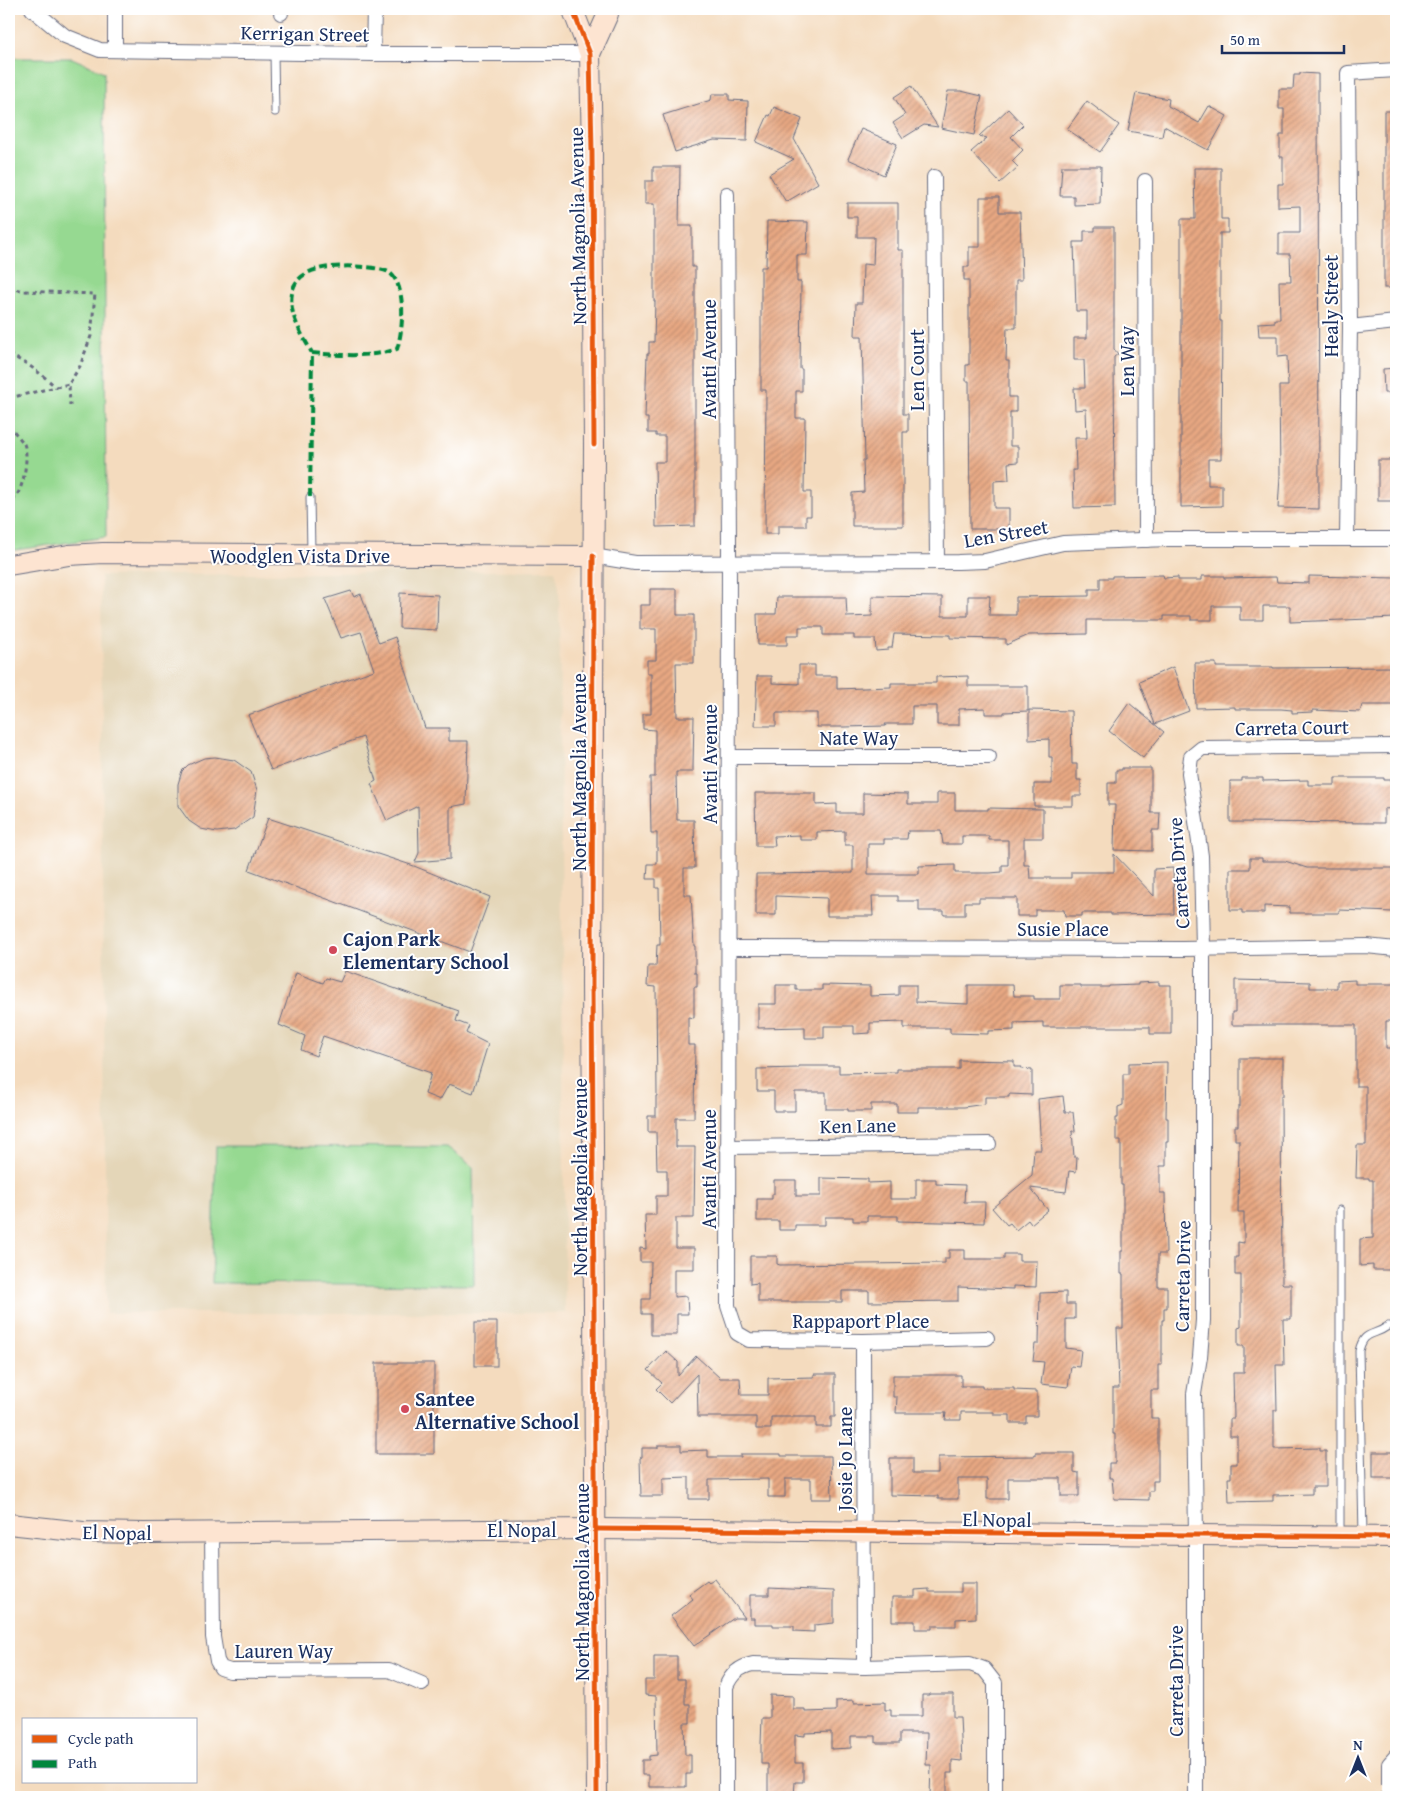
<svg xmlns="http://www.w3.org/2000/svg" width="1405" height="1806" font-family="'Gentium Book Plus',serif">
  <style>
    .built { fill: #e4d6b8 }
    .green { fill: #96d991; stroke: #588478 }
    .building { fill: url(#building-hatch); fill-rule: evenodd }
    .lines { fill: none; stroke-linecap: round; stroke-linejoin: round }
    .lane-casing { stroke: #676b80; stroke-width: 9 }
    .street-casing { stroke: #676b80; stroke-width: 16 }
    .secondary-casing { stroke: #676b80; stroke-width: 22 }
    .path { stroke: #676b80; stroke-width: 3; stroke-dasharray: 4 4; stroke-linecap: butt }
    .lane { stroke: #fff; stroke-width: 7 }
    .street { stroke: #fff; stroke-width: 14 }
    .secondary { stroke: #fde4d1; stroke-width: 20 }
    .quiet { stroke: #00873e; stroke-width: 4; stroke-dasharray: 8 4; stroke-linecap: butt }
    .cycleway-casing { stroke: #fff; stroke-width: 8 }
    .cycleway { stroke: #e8590c; stroke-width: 5 }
    .poi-dot { fill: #d1495b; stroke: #fff; stroke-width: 2 }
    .labels { text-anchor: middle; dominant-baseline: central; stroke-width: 4; stroke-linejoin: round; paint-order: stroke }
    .street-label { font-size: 20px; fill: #1b2f5e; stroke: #fff }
    .poi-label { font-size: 20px; font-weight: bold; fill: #1b2f5e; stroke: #fff; text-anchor: start }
  </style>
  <defs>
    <pattern id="building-hatch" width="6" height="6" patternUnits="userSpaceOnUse" patternTransform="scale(1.25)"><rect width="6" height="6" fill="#e8a882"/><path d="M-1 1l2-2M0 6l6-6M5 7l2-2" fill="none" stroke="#bb896e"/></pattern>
  </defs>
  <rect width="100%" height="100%" fill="#fff"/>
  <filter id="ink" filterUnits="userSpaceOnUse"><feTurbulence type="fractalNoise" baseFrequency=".02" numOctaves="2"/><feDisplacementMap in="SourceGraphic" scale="10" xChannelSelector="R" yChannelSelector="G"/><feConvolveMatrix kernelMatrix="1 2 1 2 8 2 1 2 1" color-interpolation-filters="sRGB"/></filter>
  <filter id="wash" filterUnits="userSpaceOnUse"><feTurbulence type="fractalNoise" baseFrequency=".0096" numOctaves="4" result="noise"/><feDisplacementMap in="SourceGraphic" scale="20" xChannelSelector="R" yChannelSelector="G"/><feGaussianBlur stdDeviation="1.12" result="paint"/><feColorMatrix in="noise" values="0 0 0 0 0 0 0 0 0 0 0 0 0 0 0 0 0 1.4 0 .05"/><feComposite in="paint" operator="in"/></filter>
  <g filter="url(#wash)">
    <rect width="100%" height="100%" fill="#f4dbbe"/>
    <path class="built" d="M555,570l4,17 6,726h-459l-5,-737z"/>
    <g class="green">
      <path d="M9,58h63l32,14 2,465 -97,14z"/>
      <path d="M216,1146l231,1 26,20 1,118 -262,-2z"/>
    </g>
    <g id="blocks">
      <g class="building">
        <path d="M1300,73l18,1 1,435 -41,-1 2,-32 -1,-90h9l-1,-30 -9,1v-21h-19l-1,-13 17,-1v-3h5l-1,-38h12l-1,-27h-11v-21h21v-27l-22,1v-23h5v-27h-3v-22h4v-26h-5v-20h14l1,-14h6z"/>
        <path d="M911,86l27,41 -14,-2 -21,13 -10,-15 12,-8 -11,-18z"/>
        <path d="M948,91h13l21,5 -8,39 -33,-7z"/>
        <path d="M1136,93l33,6 -1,7 31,17 10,-17 18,10 -19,34 -44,-24 -2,11 -34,-6z"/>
        <path d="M712,94h17v6l19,1 -1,40 -33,-1 -39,12 -12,-37 48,-15z"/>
        <path d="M1087,101l32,24 -19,27 -33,-23z"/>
        <path d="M774,107l28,12 -8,20 24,44 -32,19 -17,-28 25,-15 -38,-17 12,-27 2,1z"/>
        <path d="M1008,109l15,16 -12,12 12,13 -11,11 6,6 -18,16 -29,-31 16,-14 -8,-2z"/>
        <rect x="1384" y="111" width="12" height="177"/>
        <path d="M861,129l36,15 -13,31 -36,-16z"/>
        <path d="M1062,166h39l-1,38 -26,1v-9h-14z"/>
        <path d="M653,167h27l-1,59h13v41h3v259l-39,1 -1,-65h10v-26h-9v-3h-8v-15h-3l2,-64h2v-12h5l1,-41h-1v-97h-9v-23h8z"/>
        <path d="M1194,168h27v51h7v14h-8v88h2l-1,138h-13v26h14v21l-41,1v-288h14z"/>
        <path d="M980,197h19v15h21l2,68h-6v48h-9l-1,33h3v36h7v15h-6v34h8v16l-10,1 1,17 -15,1v27h15v21h-39l-1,-148h-3v-16h3v-85h-5v-13h5v-20h11z"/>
        <path d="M847,203h51v47h5v164h5v18h-5v94h-51v-33l12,-1 -1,-32h2l-3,-124h-7l1,-33h6l1,-39 10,1 1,-28h-17v-20h-10z"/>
        <path d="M767,221l41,1 -1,33h-10v27h4l-1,87h2v22h-6v27h9l-1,74h7v24h-5v10h-28v8h-13l1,-144h-5v-123h5z"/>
        <path d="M1095,227h19v122l4,5 -4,3 1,150 -41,1 -1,-38h3l-1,-32h12l-1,-29 -11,1 -1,-22h11l-1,-28h-10v-22h13v-27h-11l-2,-69h10v-11h11z"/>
        <path d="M1396,368v25h-12l-1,-24z"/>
        <rect x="1378" y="460" width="18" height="41"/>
        <path d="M1163,575l1,3 14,-1v3h24v-4h22v2l52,-1 1,5 32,1v-7l87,2v40l-106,4v-16h-27v14h-23v-14h-28v14h-21v-4h-27v4h-77v14l-58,1 -23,10v-6l-56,-1v-3l-56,-1 -2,14h-4v2l-12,1 -1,-12h-21v-4h-31v-8h-24v8h-12v10h-29l-1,-31h19l1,-17h69l1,20 25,-1v-20l70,1v19h26v-20h22l-1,19h27v-18l73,-1v-7h11v-11h12v-2z"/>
        <path d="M650,589h27v26h17v48h-18l1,54h17l-1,50v5h-17l1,48h17l1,48h-11v27h7l3,51h1v27h2v14h-3v31l-6,-1v28h7l-1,73h-18v29h19l-1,71h-18v30h18v21h-20v28l13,-1 1,18h-11v21h-26v-21h-9v-15h8l1,-37h-11v-14l6,1 -1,-34h11v-19h11v-26h-10l-1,-38h-8v-16h8v-20h1l-1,-109 -9,-1 1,-20h8l1,-21h3l-1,-57h-3v-9h-9l1,-15h9v-31h-6l-1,-56h5v-47l-12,-1v-15h8v-40h-4v-14h9v-31h-16v-24h10z"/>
        <path d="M351,591l3,6 7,-3 18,49 16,-6 30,91h24v13h19l-2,63 -16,3v52l-35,3 4,-9 -1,-47 -31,15 -16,-37 5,-3 -13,-44 -92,33 -23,-55 126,-45 -13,-38 -20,6 -16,-39z"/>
        <path d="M400,593l38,2 -1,35 -38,-2z"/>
        <path d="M1195,663h21v4h57v1l119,-1v15h4v23h-34l-2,7 -47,-2v2l-21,1v-3l-11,-1h-46v-2l-39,1z"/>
        <path d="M799,665h16v11h22v13l54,-2v-4h45v-6l32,-1v10h60v25l-24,1v2h-19v-6l-26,1v16h-22v-19h-25v18h-27l1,2 -42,1h-27v-14h-41v13h-21l2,-50h15v7l27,1z"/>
        <path d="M1173,667l16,44 -34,13 -16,-42z"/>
        <path d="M1129,703l35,29 -21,26 -34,-27z"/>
        <path d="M1029,710l42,1 1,53h5v16h4v16h-8v10h-39v-22h18v-27h-3v-18l-20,1z"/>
        <path d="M215,757l19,3 17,12 6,18 -4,27 -19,13 -17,2 -16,-3 -12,-8 -11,-15v-22l4,-13 6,-6 16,-7z"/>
        <path d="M1122,768h29v45h9l-1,17h-7v21l-38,-1 1,-45h-7v-22h8v-13h6z"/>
        <path d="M1242,778h21v3l45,-1v5h27v-7h49v2h12v28l-12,1v14l-154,-1v-41h12z"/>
        <path d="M755,793h61v12l21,-1v9h26v-20l45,1v10h29v-11h18v17h33v-2l55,1v29h-19v27h5l1,13h41v-6h43v-18l40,42v-27l19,-1 1,46 -63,1v-2h-29v3h-17l-1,-6h-29v6h-18v-18h-38v4h-14v13h-21v-4h-25v-10h-21v-5h-26l1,20h-46v-18l-51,-2v19h-20v-41l97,-1v-28h-8v-14l-28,1v8h-17v-5l-26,1 1,10h-19zM908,831h33l2,13h19v-8h27v4h19v25h-6v7l-12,1h-35v-8l-36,1v8h-51v-30h16v-5h23z"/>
        <path d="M268,818l146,48 76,31 -20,55 -221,-82z"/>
        <path d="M1250,858h12v3h23l22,7h87v44l-55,-2v3h-49v-6l-26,-1v7h-22v-3h-12v-41h20z"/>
        <path d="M345,971l114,40 -3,10 13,5 -3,7 22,11 -15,49 -24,-9 -9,16 -15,-6 6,-21 -108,-37 -7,20 -15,-6 4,-14 -26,-11 17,-52 27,10 3,-5 14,4z"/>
        <path d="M1235,980l75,2v6h27v-7l18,-1v4h41v37h-10v27h10v222h-23v-5l-13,1v-27l13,-1v-58h-4v-2h-13l1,-33h9v-59h-10v-61h-124v-13h3z"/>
        <path d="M1159,982v3h12v49h-21v-7h-107v-5l-29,1v7l-26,1v3l-38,-1v-5h-46v-6l-34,1v10l-16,1v-8h-30v12h-19v-11l-47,1v-24h18v-19h20v5h26v-5l48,1v10l29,-1v-10h17v17l52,2v-19h45l1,11h20v3h26v-14h21v2h28v-1l29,-1v-2z"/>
        <path d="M1240,1058h43v38h-2l1,187 1,1h8v35h-8l1,46h-8l1,45h-3v39l46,-1v3h6v36h-14v7l-39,1v6l-44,1 -1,-24h3v-14h6v-28h-7v-18h4l-1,-45h11v-27h-6v-18l3,-1v-52h-6v-18h3v-15l6,1v-31h-6l1,-72h-4v-14h3v-20h2z"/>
        <path d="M959,1060l55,1v6h8l-1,2 11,1v25l-23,-1v3h-24v7l-21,3h-46v5h-21v-8h-26v7h-23v-2h-22v-17h-31v19h-21v-20h-17v-22l42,-1v-2h40v7l58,-1v-3h62z"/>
        <path d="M1167,1062l-1,56h2v24h-2v24h-6v27h5l1,61h-8v33h9v21h-3v12h-2v45h-4v25h-7v28h7v63h-5v10h-4v9l-35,-1 -2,-21h-3v-15h6v-29h-2v-46h6l-2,-60h6v-54h-2v-23h2v-66h-2v-45h-5v-22h2v-11l5,-2v-31h6v-11z"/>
        <path d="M1063,1096l2,16h8l2,19h-3l2,26h3l-1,15 -7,-1 -3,21 -36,-4 18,22 -17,14 -3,-4 -12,10 -6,-7 -3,2 -15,-17 40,-33 2,-25h7l-3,-51z"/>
        <path d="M821,1178l47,1v4l22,-1v17h26v-20h20v5l29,1 -1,17h21l-1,21 -86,-2v-5h-31v5h-14v-4h-28v8h-30v5h-16v-9h-22v-22h15v-5h2v-14h22v16h25z"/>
        <path d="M949,1250h16v9h39v-5h15v7h18l-1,26 -23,-1v3l-55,-2v14l-89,1v-11h-27v11h-84v-19l-8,1v-28h27v8l3,1 165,-2v-5h4z"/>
        <path d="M1066,1292v12h9v15h-9v29l15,2 -2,17 -8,-1 -3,21 -27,-3 3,-22 -11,-1 2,-17h4l1,-51z"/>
        <rect x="475" y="1322" width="22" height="44"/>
        <path d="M666,1351l12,11v14l18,-20 24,22h20l1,17h27v-17l46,-1v-3h21v43h-4v10h-15v-10h-45v12h-15v-12h-58l-1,-43 -27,29 -14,-14 6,-6 -14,-13z"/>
        <rect x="376" y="1363" width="58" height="91"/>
        <path d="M893,1375h68v11h21v2h32v2l23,1v25h-11v7h-16v-8h-16v-3h-33v8h-16l1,-7h-50l1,-16h-4z"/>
        <path d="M658,1445h23v6l27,-1v7h33v-3h40v2h50l1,43h-21v-20h-26v18h-17v-18l-59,1v19h-20v-22l-26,1v18h-22l-1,-38 2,-1v-9h16z"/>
        <rect x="1373" y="1452" width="23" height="26"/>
        <path d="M1035,1453h39v19l5,1v23h-18v-18h-53v21h-21v-20h-29v20h-20v-3l-48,-1v-37h23v15h25v-16l97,-1z"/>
        <path d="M715,1579l30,39h-11l-40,28 -23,-30 22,-17 -4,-5 18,-13 2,2z"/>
        <path d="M961,1584h15v34l-20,1v7h-24v3h-17v-8h-23v-24h23v-7l14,-1v3h32z"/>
        <path d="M769,1588l65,3v32l-20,2v7l-20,-1v-5h-21v-2h-19v-6h-4v-23h19z"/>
        <path d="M654,1656h23v23h8v25h5v19h-6l1,32h6v19h-5v13h-37v-12h-7v-15h7v-4l8,-1 -1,-59 -11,-1v-15h9z"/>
        <path d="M929,1694h24v23h7l2,44 -10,-1v13h-5v24h-17l1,-32h-5l1,-32h-27v10h-24v-7h-25v12l-20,1v-17l-26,1v3l-10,-1v28h8v19h-8l-1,15h-26v-33h-7v-20l1,-26h8v-23l23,1v13h12v3l31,-1v-10l18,-1v3l31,-1v8h6v6h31v-21h7z"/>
      </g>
    </g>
  </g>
  <g filter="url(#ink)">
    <use href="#blocks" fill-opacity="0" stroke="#676b80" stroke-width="1"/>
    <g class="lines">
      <defs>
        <g id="lane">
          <path d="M274,53l1,59"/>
          <path d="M310,497l1,55"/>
          <path d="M1340,1210v324"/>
          <path d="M1363,1534l-4,-183c5,-21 14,-14 29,-25"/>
        </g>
        <g id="street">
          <path d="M32,9l33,27 35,14 273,4h217"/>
          <path d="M115,9v41"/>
          <path d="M281,9v4"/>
          <path d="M373,54l1,-45"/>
          <path d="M934,177l3,385"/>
          <path d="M1145,181l1,359"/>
          <path d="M727,194l2,350 -1,762 9,27 12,7 114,1 124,-3"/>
          <path d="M1350,327l46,-5"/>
          <path d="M1347,538l3,-211 -2,-254 48,-3"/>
          <path d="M593,556l42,7 323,-1 27,-1 78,-18 105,-4h228"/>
          <path d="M729,757h260"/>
          <path d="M729,948l453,1 184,-3 30,3"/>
          <path d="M727,1147l262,-3"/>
          <path d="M863,1341l1,326"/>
          <path d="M212,1532l1,105 4,24 4,7 9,3 159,-1 33,14"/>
          <path d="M726,1797v-110c5,-13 13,-20 27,-23l111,3 106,-3 14,5 11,14v114"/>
          <path d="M1196,1797v-261l-2,-142 6,-37 3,-37v-372l-2,-92 -12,-83 2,-16 11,-9 194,-2"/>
          <path d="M1389,1797v-33l7,-8"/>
        </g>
        <g id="secondary">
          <path d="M574,9v4l16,41 2,98 2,293 -2,538 5,814"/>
          <path d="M590,54l18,-40v-5"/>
          <path d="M9,565l60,-10 34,-2 490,3"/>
          <path d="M9,1524l74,8 61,1 453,-4 799,8"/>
        </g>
      </defs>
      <use href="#lane" class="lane-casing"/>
      <use href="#street" class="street-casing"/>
      <use href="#secondary" class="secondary-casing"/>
      <g class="path">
        <path d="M9,288l15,3 71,3 -4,42 -11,30 -11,18 1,22"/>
        <path d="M9,355c18,7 32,19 47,32"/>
        <path d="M9,398l60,-14"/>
        <path d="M9,425c4,6 11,13 15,19 5,12 0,40 -7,51 -2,3 -6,6 -8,9"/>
      </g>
      <use href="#lane" class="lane"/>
      <use href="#street" class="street"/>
      <use href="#secondary" class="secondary"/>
      <path class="quiet" d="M310,497l2,-144c25,2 61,5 85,-4 6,-18 10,-62 -7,-76 -10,-8 -59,-8 -71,-4 -11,2 -23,9 -26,20 -7,23 9,45 19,64"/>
      <defs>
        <g id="cycleway">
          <path d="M574,9v4l16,41 2,98 2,293"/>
          <path d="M593,556l-1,427 5,814"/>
          <path d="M597,1529l799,8"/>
        </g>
      </defs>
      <use href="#cycleway" class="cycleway-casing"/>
      <use href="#cycleway" class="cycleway"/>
    </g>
  </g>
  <g class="poi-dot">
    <circle cx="333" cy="950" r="5"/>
    <circle cx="405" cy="1409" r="5"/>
  </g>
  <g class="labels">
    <g class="street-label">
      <text transform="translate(305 33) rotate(1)">Kerrigan Street</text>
      <text transform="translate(577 226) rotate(-91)">North Magnolia Avenue</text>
      <text transform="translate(1330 306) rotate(-90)">Healy Street</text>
      <text transform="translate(708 359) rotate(-90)">Avanti Avenue</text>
      <text transform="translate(1126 361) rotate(-90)">Len Way</text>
      <text transform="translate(916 370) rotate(-90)">Len Court</text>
      <text transform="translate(1006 533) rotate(-10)">Len Street</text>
      <text x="300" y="555">Woodglen Vista Drive</text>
      <text transform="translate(1292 727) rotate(-1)">Carreta Court</text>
      <text x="859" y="737">Nate Way</text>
      <text transform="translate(709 764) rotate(-90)">Avanti Avenue</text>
      <text transform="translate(578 772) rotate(-90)">North Magnolia Avenue</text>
      <text transform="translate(1178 873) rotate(-94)">Carreta Drive</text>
      <text x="1063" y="928">Susie Place</text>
      <text transform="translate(858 1125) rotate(-1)">Ken Lane</text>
      <text transform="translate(708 1169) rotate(-90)">Avanti Avenue</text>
      <text transform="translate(579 1177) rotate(-90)">North Magnolia Avenue</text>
      <text transform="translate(1182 1276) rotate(-89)">Carreta Drive</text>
      <text x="861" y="1320">Rappaport Place</text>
      <text transform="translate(844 1459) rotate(-90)">Josie Jo Lane</text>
      <text transform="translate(997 1519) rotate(1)">El Nopal</text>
      <text x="522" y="1529">El Nopal</text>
      <text transform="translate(117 1532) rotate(1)">El Nopal</text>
      <text transform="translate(581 1582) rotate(-90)">North Magnolia Avenue</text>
      <text x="284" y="1650">Lauren Way</text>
      <text transform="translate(1175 1681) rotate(-90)">Carreta Drive</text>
    </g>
    <g class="poi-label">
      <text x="343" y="938">Cajon Park<tspan x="343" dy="23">Elementary School</tspan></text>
      <text x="415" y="1398">Santee<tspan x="415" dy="23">Alternative School</tspan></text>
    </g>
  </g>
  <rect width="1405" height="1806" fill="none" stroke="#fff" stroke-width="30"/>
  <rect x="22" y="1718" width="175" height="65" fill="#ffffff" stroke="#a4acbf"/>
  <rect x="32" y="1735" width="25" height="8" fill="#e8590c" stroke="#a4acbf"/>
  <text x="68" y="1744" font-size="15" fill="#1b2f5e">Cycle path</text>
  <rect x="32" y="1760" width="25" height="8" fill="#00873e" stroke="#a4acbf"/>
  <text x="68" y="1768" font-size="15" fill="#1b2f5e">Path</text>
  <g transform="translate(1358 1758)" stroke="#ffffff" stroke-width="4" paint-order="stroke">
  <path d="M0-4L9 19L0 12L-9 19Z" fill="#1b2f5e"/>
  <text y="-8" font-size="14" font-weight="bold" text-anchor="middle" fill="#1b2f5e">N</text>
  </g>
  <path d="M1222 45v8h122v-8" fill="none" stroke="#1b2f5e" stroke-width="2.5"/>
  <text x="1230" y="45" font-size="15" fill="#1b2f5e" stroke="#ffffff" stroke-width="4" paint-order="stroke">50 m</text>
</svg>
